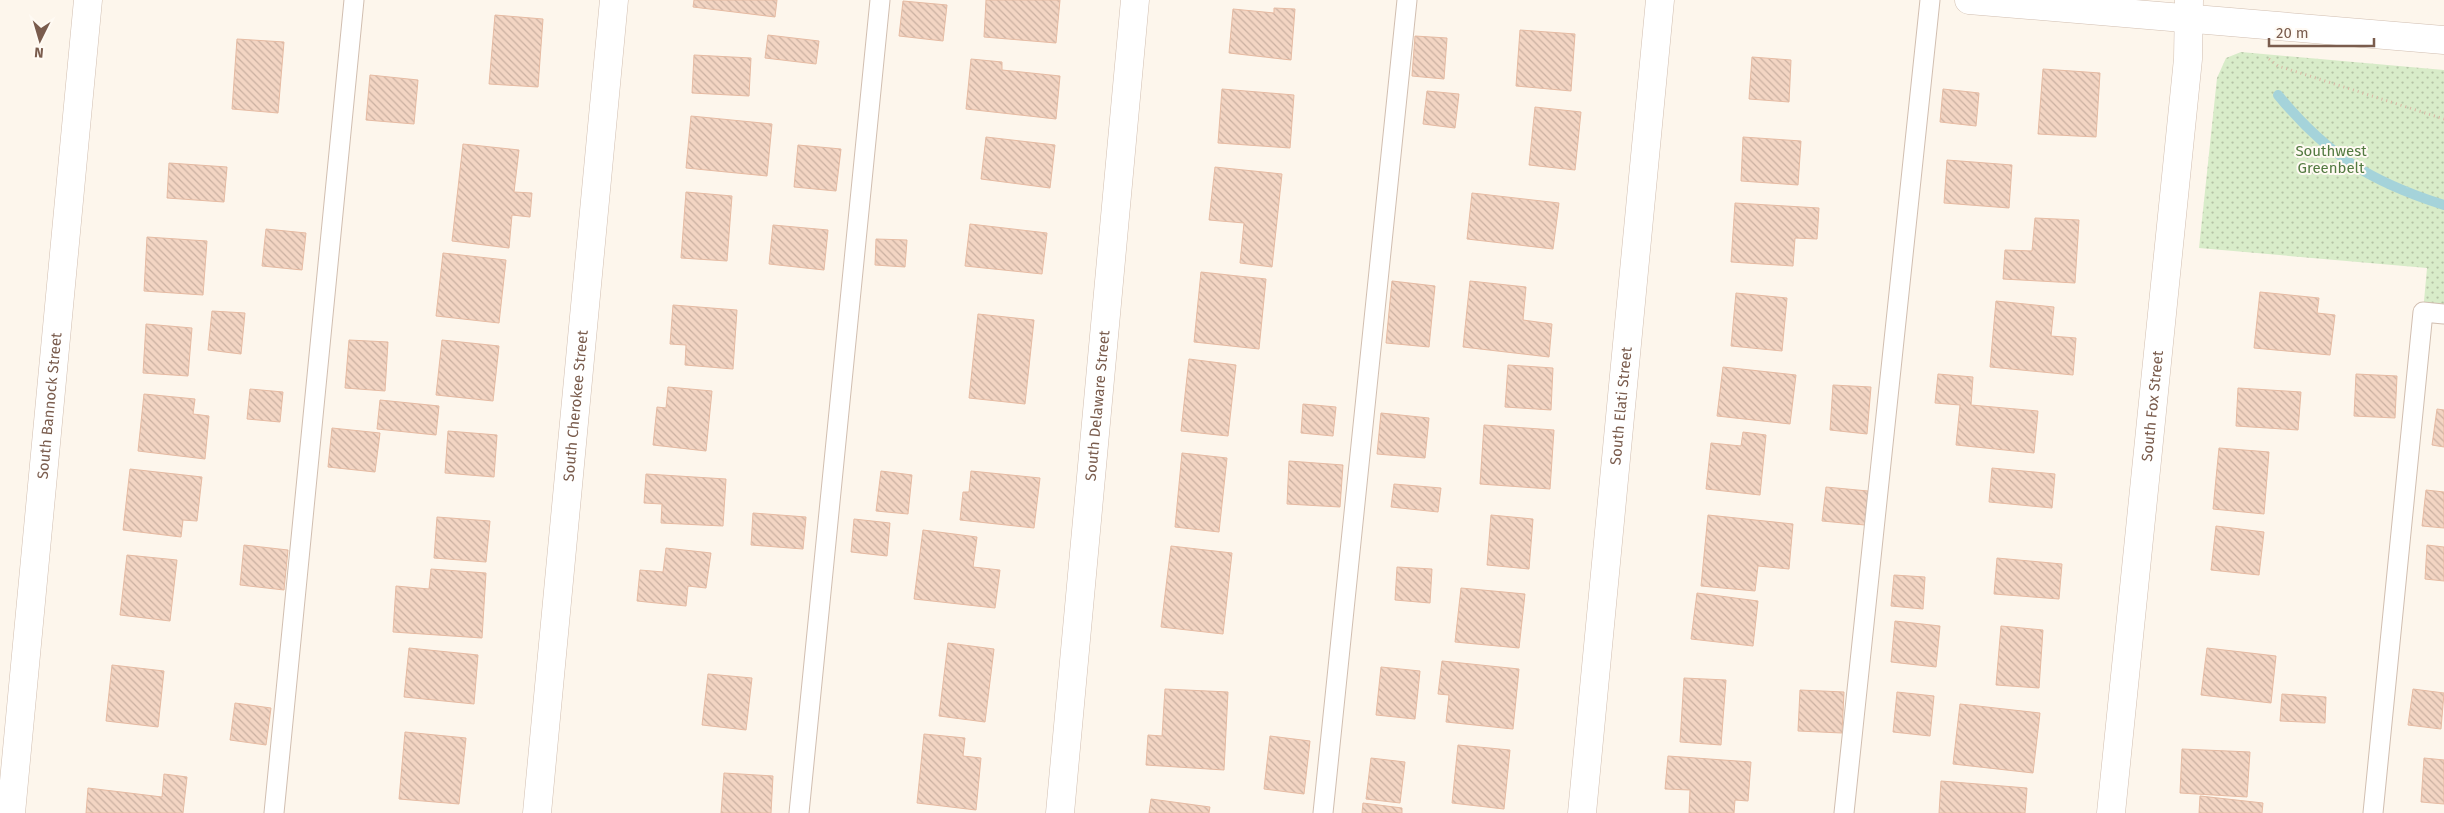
<svg xmlns="http://www.w3.org/2000/svg" width="2444" height="813" font-family="'Fira Sans',sans-serif">
  <style>
    .park { fill: url(#park-dots) }
    .lines { fill: none; stroke-linecap: round; stroke-linejoin: round }
    .stream { stroke: #a5d3da; stroke-width: 10 }
    .building { fill: url(#building-back-hatch); stroke: #e6bba3 }
    .service-casing { stroke: #d1beb0; stroke-width: 21 }
    .minor-casing { stroke: #d1beb0; stroke-width: 29 }
    .path { stroke: #d9b8a5; stroke-width: 3; stroke-dasharray: 1 4; stroke-linecap: butt }
    .service { stroke: #fff; stroke-width: 19 }
    .minor { stroke: #fff; stroke-width: 28 }
    .labels { text-anchor: middle; dominant-baseline: central; stroke-width: 4; stroke-linejoin: round; paint-order: stroke }
    .park-label { font-size: 15px; fill: #537a41; stroke: #fffaf3 }
    .street-label { font-size: 15px; fill: #7a5c4d; stroke: #fffaf3 }
  </style>
  <defs>
    <pattern id="park-dots" width="8" height="8" patternUnits="userSpaceOnUse" patternTransform="scale(1.25)"><rect width="8" height="8" fill="#d8ecc9"/><path d="M2 2h.1M6 6h.1" fill="none" stroke="#b4c2a5" stroke-width="1.8" stroke-linecap="round"/></pattern>
    <pattern id="building-back-hatch" width="6" height="6" patternUnits="userSpaceOnUse" patternTransform="scale(1.25)"><rect width="6" height="6" fill="#f3d5c3"/><path d="M-1 5l2 2M0 0l6 6M5-1l2 2" fill="none" stroke="#cab0a1"/></pattern>
  </defs>
  <rect width="100%" height="100%" fill="#fdf6ec"/>
  <path class="park" d="M2241,52l203,18v244l-21,-2 4,-44 -228,-20 18,-170 9,-20z"/>
  <g class="lines">
    <path class="stream" d="M2278,95c49,60 93,87 166,110"/>
  </g>
  <g class="building">
    <path d="M694,0h83l-2,17 -82,-10z"/>
    <path d="M986,0h74l-4,43 -72,-6z"/>
    <path d="M903,1l44,4 -4,36 -44,-5z"/>
    <path d="M1274,8l21,1 -4,51 -62,-7 4,-44 41,4z"/>
    <path d="M495,15l48,4 -5,68 -49,-3z"/>
    <path d="M1520,30l55,4 -4,57 -55,-5z"/>
    <path d="M768,35l51,6 -3,23 -51,-6z"/>
    <path d="M1415,36l32,2 -3,41 -32,-3z"/>
    <path d="M237,39l47,3 -6,71 -46,-4z"/>
    <path d="M694,55l57,3 -2,38 -57,-3z"/>
    <path d="M1752,57l39,3 -2,42 -40,-3z"/>
    <path d="M971,59l31,3v8l58,6 -4,43 -90,-10z"/>
    <path d="M2043,69l57,4 -4,64 -58,-3z"/>
    <path d="M370,75l48,5 -4,44 -48,-4z"/>
    <path d="M1222,89l72,6 -4,53 -72,-5z"/>
    <path d="M1943,89l36,4 -3,33 -36,-4z"/>
    <path d="M1427,91l32,3 -4,34 -32,-4z"/>
    <path d="M1535,107l46,5 -6,58 -46,-5z"/>
    <path d="M691,116l81,8 -5,52 -81,-8z"/>
    <path d="M986,137l69,8 -5,43 -69,-9z"/>
    <path d="M1743,137l58,4 -3,44 -57,-4z"/>
    <path d="M463,144l56,6 -5,42 18,1 -2,24 -18,-2 -3,33 -57,-7z"/>
    <path d="M798,145l43,4 -5,42 -42,-4z"/>
    <path d="M1947,160l65,5 -3,43 -65,-5z"/>
    <path d="M169,163l58,4 -3,35 -57,-4z"/>
    <path d="M1215,167l67,7 -10,93 -32,-4 4,-40 -35,-3z"/>
    <path d="M686,192l46,4 -5,65 -46,-3z"/>
    <path d="M1472,193l87,10 -6,46 -86,-10z"/>
    <path d="M1735,203l84,5 -2,31 -22,-1 -2,28 -62,-4z"/>
    <path d="M2035,218l44,2 -4,63 -72,-4 2,-29 27,1z"/>
    <path d="M970,224l77,9 -5,41 -77,-8z"/>
    <path d="M773,225l55,5 -4,40 -55,-6z"/>
    <path d="M266,229l40,4 -4,37 -40,-4z"/>
    <path d="M147,237l60,4 -4,54 -59,-4z"/>
    <path d="M876,239l31,1 -2,27 -30,-2z"/>
    <path d="M443,253l63,7 -7,63 -63,-7z"/>
    <path d="M1201,272l65,7 -7,70 -65,-7z"/>
    <path d="M1392,281l43,5 -6,61 -43,-4z"/>
    <path d="M1470,281l56,6 -3,33 29,4 -3,33 -86,-10z"/>
    <path d="M2260,292l59,6 -2,15 18,2 -5,40 -76,-7z"/>
    <path d="M1736,293l51,5 -5,53 -51,-5z"/>
    <path d="M1996,301l58,6 -3,29 25,2 -3,37 -83,-8z"/>
    <path d="M673,305l64,5 -4,59 -48,-4 1,-20 -16,-1z"/>
    <path d="M212,311l33,2 -4,41 -33,-4z"/>
    <path d="M978,314l56,6 -9,84 -56,-6z"/>
    <path d="M146,324l46,4 -4,48 -45,-3z"/>
    <path d="M349,340l39,2 -3,49 -40,-3z"/>
    <path d="M442,340l57,6 -6,55 -57,-6z"/>
    <path d="M1189,359l47,6 -8,71 -47,-5z"/>
    <path d="M1508,365l45,3 -2,42 -46,-3z"/>
    <path d="M1723,367l73,8 -6,49 -73,-8z"/>
    <path d="M1938,374l35,3 -2,28 67,6 -4,42 -78,-8 4,-40 -25,-2z"/>
    <path d="M2356,374l41,2 -2,42 -41,-2z"/>
    <path d="M1833,385l38,2 -4,47 -37,-4z"/>
    <path d="M668,387l44,4 -6,60 -53,-6 4,-38 9,1z"/>
    <path d="M2238,388l63,4 -3,38 -62,-4z"/>
    <path d="M250,389l33,3 -3,30 -33,-3z"/>
    <path d="M144,394l51,5 -2,15 16,2 -4,43 -67,-8z"/>
    <path d="M380,400l59,6 -3,29 -59,-6z"/>
    <path d="M1303,404l33,3 -3,29 -32,-3z"/>
    <path d="M2437,409l7,1v37l-12,-2z"/>
    <path d="M1381,413l48,5 -4,40 -48,-4z"/>
    <path d="M1484,425l70,5 -4,59 -70,-5z"/>
    <path d="M332,428l48,5 -5,39 -47,-5z"/>
    <path d="M448,431l49,4 -3,42 -49,-4z"/>
    <path d="M1743,432l23,3 -6,60 -54,-6 5,-46 30,3z"/>
    <path d="M2219,448l50,4 -5,62 -51,-5z"/>
    <path d="M1182,453l45,5 -8,74 -44,-5z"/>
    <path d="M1289,461l54,4 -3,42 -53,-3z"/>
    <path d="M1992,468l63,6 -3,34 -63,-6z"/>
    <path d="M130,469l72,8 -5,44 -14,-1 -2,17 -58,-7z"/>
    <path d="M881,471l31,4 -4,39 -32,-3z"/>
    <path d="M971,471l69,7 -6,50 -74,-8 3,-28h6z"/>
    <path d="M646,474l80,5 -3,47 -62,-3 1,-19 -18,-1z"/>
    <path d="M1394,484l47,4 -3,24 -47,-5z"/>
    <path d="M1826,487l42,4 -3,34 -43,-4z"/>
    <path d="M2426,490l18,2v36l-22,-2z"/>
    <path d="M753,513l53,4 -3,32 -52,-4z"/>
    <path d="M1491,515l42,4 -4,50 -42,-4z"/>
    <path d="M1708,515l85,9 -4,45 -31,-3 -3,25 -54,-5z"/>
    <path d="M437,517l53,4 -4,41 -52,-4z"/>
    <path d="M854,519l36,4 -3,33 -36,-4z"/>
    <path d="M2216,526l48,6 -5,43 -48,-5z"/>
    <path d="M923,530l54,7 -4,30 27,3 -5,38 -81,-9z"/>
    <path d="M244,545l44,5 -4,40 -44,-5z"/>
    <path d="M2427,545l17,2v34l-19,-2z"/>
    <path d="M1171,546l61,7 -9,81 -62,-7z"/>
    <path d="M666,548l45,5 -5,35 -18,-2 -2,20 -49,-5 3,-31 23,2z"/>
    <path d="M127,555l50,5 -7,61 -50,-6z"/>
    <path d="M1997,558l65,6 -3,35 -65,-5z"/>
    <path d="M1397,567l35,2 -2,34 -35,-3z"/>
    <path d="M431,569l55,4 -4,65 -89,-6 3,-46 33,3z"/>
    <path d="M1894,575l31,2 -2,32 -32,-3z"/>
    <path d="M1461,588l64,6 -6,54 -64,-6z"/>
    <path d="M1697,593l61,8 -5,45 -62,-7z"/>
    <path d="M1895,621l45,5 -4,41 -45,-5z"/>
    <path d="M2001,626l42,4 -4,58 -43,-3z"/>
    <path d="M948,643l46,6 -9,73 -46,-6z"/>
    <path d="M409,648l69,7 -4,49 -70,-7z"/>
    <path d="M2207,648l69,8 -5,47 -70,-8z"/>
    <path d="M1442,661l77,8 -6,60 -67,-7 3,-27 -11,-1z"/>
    <path d="M112,665l52,6 -6,56 -52,-6z"/>
    <path d="M1381,667l39,4 -5,48 -39,-4z"/>
    <path d="M708,674l44,4 -6,52 -44,-5z"/>
    <path d="M1684,678l42,2 -5,65 -41,-3z"/>
    <path d="M1165,689l63,3 -4,78 -78,-5 2,-30 14,1z"/>
    <path d="M2413,689l31,4 -3,36 -33,-4z"/>
    <path d="M1800,690l44,2 -2,41 -44,-2z"/>
    <path d="M1897,692l37,4 -4,40 -37,-4z"/>
    <path d="M2282,694l44,3 -1,26 -45,-2z"/>
    <path d="M235,703l36,5 -5,37 -36,-5z"/>
    <path d="M1960,704l80,9 -7,60 -80,-9z"/>
    <path d="M405,732l61,6 -7,66 -60,-5z"/>
    <path d="M924,734l41,4 -2,18 18,2 -5,52 -59,-7z"/>
    <path d="M1270,736l40,5 -6,53 -40,-5z"/>
    <path d="M1458,745l52,5 -6,59 -52,-6z"/>
    <path d="M2182,749l68,3 -3,45 -67,-4z"/>
    <path d="M1668,756l83,6 -3,39 -13,-1 -1,13h-45l1,-23 -25,-1z"/>
    <path d="M1371,758l34,4 -5,41 -34,-4z"/>
    <path d="M2424,758l20,2v44l-23,-2z"/>
    <path d="M724,773l49,3 -2,37h-50z"/>
    <path d="M164,774l23,3 -4,36h-97l2,-25 74,9z"/>
    <path d="M1941,781l86,7 -2,25h-86z"/>
    <path d="M2200,796l63,7 -1,10h-63z"/>
    <path d="M1151,799l59,8 -1,6h-60z"/>
    <path d="M1363,803l39,5v5h-40z"/>
  </g>
  <g class="lines">
    <defs>
      <g id="service">
        <path d="M274,813l80,-813"/>
        <path d="M799,813l81,-813"/>
        <path d="M1323,813l84,-813"/>
        <path d="M1844,813l86,-813"/>
        <path d="M2373,813l50,-501 21,2"/>
      </g>
      <g id="minor">
        <path d="M1969,0l475,40"/>
        <path id="s1" d="M11,813l77,-813"/>
        <path id="s2" d="M537,813l77,-813"/>
        <path id="s3" d="M1060,813l75,-813"/>
        <path id="s4" d="M1582,813l78,-813"/>
        <path id="s5" d="M2111,813l77,-754 1,-59"/>
      </g>
    </defs>
    <use href="#service" class="service-casing"/>
    <use href="#minor" class="minor-casing"/>
    <path class="path" d="M2269,59l9,7 19,6 147,47"/>
    <use href="#service" class="service"/>
    <use href="#minor" class="minor"/>
  </g>
  <g class="labels">
    <g class="park-label">
      <text x="2331" y="151">Southwest<tspan x="2331" dy="17">Greenbelt</tspan></text>
    </g>
    <g class="street-label">
      <text stroke="none"><textPath href="#s1" startOffset="409">South Bannock Street</textPath></text>
      <text stroke="none"><textPath href="#s2" startOffset="409">South Cherokee Street</textPath></text>
      <text stroke="none"><textPath href="#s3" startOffset="409">South Delaware Street</textPath></text>
      <text stroke="none"><textPath href="#s4" startOffset="409">South Elati Street</textPath></text>
      <text stroke="none"><textPath href="#s5" startOffset="409">South Fox Street</textPath></text>
    </g>
  </g>
  <g transform="translate(40 40) rotate(185)" stroke="#fffaf3" stroke-width="4" paint-order="stroke">
  <path d="M0-4L9 19L0 12L-9 19Z" fill="#7a5c4d"/>
  <text y="-8" font-size="14" font-weight="bold" text-anchor="middle" fill="#7a5c4d">N</text>
  </g>
  <path d="M2269 38v8h105v-8" fill="none" stroke="#7a5c4d" stroke-width="2.5"/>
  <text x="2276" y="38" font-size="15" fill="#7a5c4d" stroke="#fffaf3" stroke-width="4" paint-order="stroke">20 m</text>
</svg>
